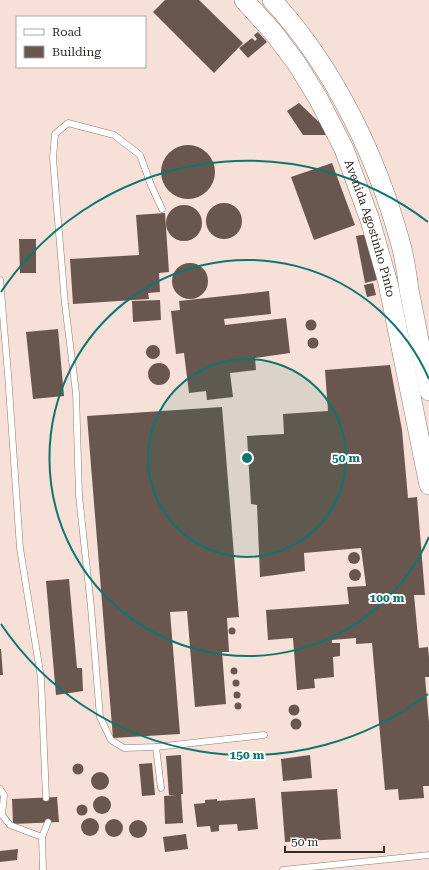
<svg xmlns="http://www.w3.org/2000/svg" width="429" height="870" font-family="'Roboto Serif',serif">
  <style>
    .building { fill: #69564e }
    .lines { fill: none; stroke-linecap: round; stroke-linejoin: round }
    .lane-casing { stroke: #8e7a71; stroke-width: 7 }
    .primary-casing { stroke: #8e7a71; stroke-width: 20 }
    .lane { stroke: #fff; stroke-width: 6 }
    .primary { stroke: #fff; stroke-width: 19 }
    .ring { fill: none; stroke: #0f766e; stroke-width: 2 }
    .labels { text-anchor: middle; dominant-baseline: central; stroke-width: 4; stroke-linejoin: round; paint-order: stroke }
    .street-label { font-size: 12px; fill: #302824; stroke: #fff }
    .centre { fill: #0f766e; stroke: #fff; stroke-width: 2 }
    .ring-label { font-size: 12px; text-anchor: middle; font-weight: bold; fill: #0f766e; stroke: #fff; stroke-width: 4; stroke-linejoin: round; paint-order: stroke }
  </style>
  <rect width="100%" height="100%" fill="#f7e0d7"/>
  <g class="building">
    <path d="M165,0h34l44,43 -29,30 -61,-61z"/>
    <path d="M258,32l9,10 -19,16 -9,-10 13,-10 3,3 2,-2 -3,-4z"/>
    <path d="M299,103l21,20 7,10 -1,2h-23l-16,-24z"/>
    <circle cx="188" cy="172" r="27"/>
    <path d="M332,163l23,62 -41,15 -23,-63z"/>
    <circle cx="224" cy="221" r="18"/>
    <circle cx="184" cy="223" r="18"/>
    <path d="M165,213l4,59 -10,1 1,19 -12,1 1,6 -76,5 -3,-45 69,-4 -3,-40z"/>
    <path d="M368,234l9,46 -12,3 -9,-47z"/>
    <path d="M19,239h17v34h-16z"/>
    <circle cx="190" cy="281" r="18"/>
    <path d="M373,283l3,12 -9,2 -3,-12z"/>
    <path d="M269,291l2,23 -47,5 1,6 61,-7 4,35 -35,5 1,12 -26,3 3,24 -26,3 -1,-9 -17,2 -5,-40 -8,1 -5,-43 9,-1 -1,-9z"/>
    <path d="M160,300l1,20 -28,2 -1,-21z"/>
    <circle cx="311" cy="325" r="5.5"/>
    <path d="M58,329l6,67 -31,3 -7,-67z"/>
    <circle cx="313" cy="343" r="5.5"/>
    <circle cx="153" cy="352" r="7"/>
    <circle cx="159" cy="374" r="11"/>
    <path d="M390,365l12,65 6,68 9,-1 8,98h-11l5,53 9,-1 1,11v19h-4l4,46v63h-6l1,12 -25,2 -1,-11 -13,1 -13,-147 -16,1v-6l-24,2v3h8v13l-7,1 1,20 -20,2 1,9 -18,2 -4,-52 -25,2 -2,-30 83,-6 -2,-17 19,-1 -5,-38 -57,5 1,18 -45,6 -3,-72 -6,-1 -4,-68 37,-2 -1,-20 45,-3 -3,-41z"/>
    <path d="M222,407l17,210 -12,1 2,34h-7l4,52 -31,3 -8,-96 -17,1 10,122 -67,4 -26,-322z"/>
    <circle cx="354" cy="558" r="6"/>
    <circle cx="355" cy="575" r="6"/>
    <path d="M69,579l8,89h5l1,23 -27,4 -10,-114z"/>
    <circle cx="232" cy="631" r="3.5"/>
    <path d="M0,649h1l2,26h-3z"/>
    <circle cx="234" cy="671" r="3.5"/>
    <circle cx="236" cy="683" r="3.5"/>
    <circle cx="237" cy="695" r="3.5"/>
    <circle cx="238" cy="706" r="3.5"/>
    <circle cx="294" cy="710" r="5.5"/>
    <circle cx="296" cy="724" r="5.5"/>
    <path d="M181,755l2,39h-2l2,29 -18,1 -1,-28 13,-1h-8l-3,-39z"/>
    <path d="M310,755l2,23 -29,3 -2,-22z"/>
    <path d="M152,763l3,32 -13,1 -3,-32z"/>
    <circle cx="78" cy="769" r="5.5"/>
    <circle cx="100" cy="781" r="9"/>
    <path d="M337,789l4,50 -56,3 -4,-50z"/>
    <circle cx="102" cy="805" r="9"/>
    <path d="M57,797l2,25 -46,2 -1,-25z"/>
    <path d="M255,798l3,31 -20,2 -1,-7 -18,1v6l-8,1 -1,-6 -13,1 -3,-23 11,-1v-3l12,-1v2z"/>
    <circle cx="82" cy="810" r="5.5"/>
    <circle cx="90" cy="827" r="9"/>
    <circle cx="114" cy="828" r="9"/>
    <circle cx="138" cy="829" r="9"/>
    <path d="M186,834l2,15 -23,3 -2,-15z"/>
    <path d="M18,849l-1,11 -17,2v-11z"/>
  </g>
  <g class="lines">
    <defs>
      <g id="lane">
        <path d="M162,209l-11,-24 -11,-30 -26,-20 -46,-12 -13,11 -2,24 4,51 8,95 11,89 3,103 12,111 9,110 11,23 13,8 32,-1 108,-12"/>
        <path d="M0,280l8,94 12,174 21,130 5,120"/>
        <path d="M156,747l5,41"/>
        <path d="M0,789l4,6 -2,20 8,10 32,12"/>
        <path d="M43,870l-1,-33 6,-15"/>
        <path d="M283,870l146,-15"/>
      </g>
      <g id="primary">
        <path id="s1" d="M244,0l29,32 24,32 21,34 26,51 26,71 18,63 41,202"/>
        <path d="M272,0c62,67 105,157 129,245 4,14 6,30 8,45 7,33 13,67 20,101"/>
      </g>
    </defs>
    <use href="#lane" class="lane-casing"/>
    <use href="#primary" class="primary-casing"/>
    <use href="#lane" class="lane"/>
    <use href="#primary" class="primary"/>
  </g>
  <circle cx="247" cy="458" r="99" fill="#0f766e" fill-opacity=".12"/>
  <g class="ring">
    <circle cx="247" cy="458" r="99"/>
    <path d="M429 537A198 198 0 1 1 429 379"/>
    <path d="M428 694A297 297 0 0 1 1 624M1 292A297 297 0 0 1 428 222"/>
  </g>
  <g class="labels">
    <g class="street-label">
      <text stroke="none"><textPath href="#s1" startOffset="264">Avenida Agostinho Pinto</textPath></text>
    </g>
  </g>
  <circle cx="247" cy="458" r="6" class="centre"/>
  <g class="ring-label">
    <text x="346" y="462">50 m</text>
    <text x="387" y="602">100 m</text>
    <text x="247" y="759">150 m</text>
  </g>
  <rect x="16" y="16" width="130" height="52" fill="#ffffff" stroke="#aca9a7"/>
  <rect x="24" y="29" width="20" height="6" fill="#ffffff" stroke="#aca9a7"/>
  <text x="52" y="36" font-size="12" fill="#302824">Road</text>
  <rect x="24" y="46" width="20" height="12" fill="#69564e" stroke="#aca9a7"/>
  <text x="52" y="56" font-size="12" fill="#302824">Building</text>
  <path d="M285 846v6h99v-6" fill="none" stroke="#302824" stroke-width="2"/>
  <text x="291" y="846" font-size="12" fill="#302824" stroke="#ffffff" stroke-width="3" paint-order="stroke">50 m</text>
</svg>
